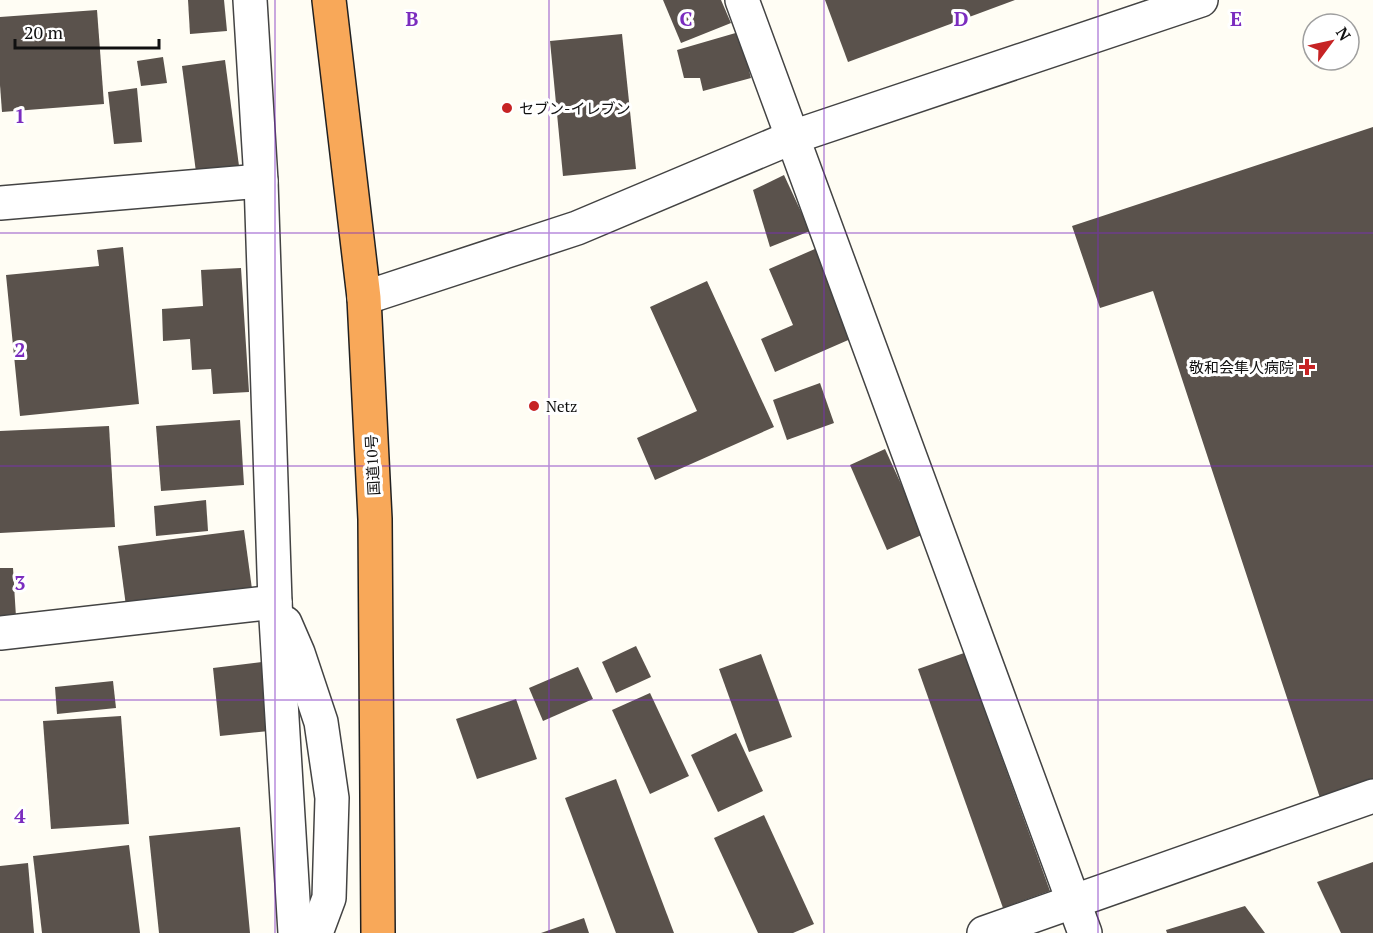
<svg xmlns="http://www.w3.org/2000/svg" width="1373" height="933" font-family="'PT Serif','Noto Sans JP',serif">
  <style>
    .building { fill: #5a524c }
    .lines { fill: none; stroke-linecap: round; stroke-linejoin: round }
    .minor-casing { stroke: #434343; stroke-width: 36 }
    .highway-casing { stroke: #212121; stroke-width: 36 }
    .minor { stroke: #fff; stroke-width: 33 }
    .highway { stroke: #f8a859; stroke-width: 33 }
    .grid { fill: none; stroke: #7b2cbf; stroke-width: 1.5; stroke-opacity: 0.55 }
    .poi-dot { fill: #c62324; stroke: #fff; stroke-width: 2 }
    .labels { text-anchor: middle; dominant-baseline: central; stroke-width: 6; stroke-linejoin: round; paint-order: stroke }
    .poi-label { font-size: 15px; fill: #101010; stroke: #fff; text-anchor: start }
    .street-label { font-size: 15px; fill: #101010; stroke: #fff }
    .grid-label { font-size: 20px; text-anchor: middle; font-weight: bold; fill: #7b2cbf; stroke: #fff; stroke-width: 6; stroke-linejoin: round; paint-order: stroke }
  </style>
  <rect width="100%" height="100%" fill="#fffdf4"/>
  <g class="building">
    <path d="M188,0h36l3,31 -37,3z"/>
    <path d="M663,0h58l10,23 -50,20z"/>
    <path d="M825,0h190l-167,62z"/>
    <path d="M97,10l7,94 -102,8 -2,-27v-68z"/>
    <path d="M739,32l12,46 -48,13 -3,-13h-16l-7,-28z"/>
    <path d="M622,34l14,135 -73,7 -13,-135z"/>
    <path d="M163,57l4,26 -26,3 -4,-25z"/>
    <path d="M225,60l14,106 -43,6 -14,-106z"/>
    <path d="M137,88l5,54 -28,2 -6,-52z"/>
    <path d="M1373,127v657l-52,17 -168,-510 -53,17 -28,-82z"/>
    <path d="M784,175l26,56 -40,16 -17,-57z"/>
    <path d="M824,245l38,89 -87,38 -14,-33 32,-14 -24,-56z"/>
    <path d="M123,247l16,157 -119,12 -14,-141 93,-9 -2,-16z"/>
    <path d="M241,268l8,124 -36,2 -2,-25 -19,1 -2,-31 -27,2 -1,-32 41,-3 -2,-36z"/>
    <path d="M707,281l67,146 -119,53 -18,-42 60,-27 -47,-104z"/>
    <path d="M820,383l14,40 -47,17 -14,-40z"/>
    <path d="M240,420l4,65 -83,6 -5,-65z"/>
    <path d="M109,426l6,101 -115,6v-102z"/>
    <path d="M885,449l39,85 -37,16 -37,-85z"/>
    <path d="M206,500l2,31 -52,5 -2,-30z"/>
    <path d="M244,530l8,59 -126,17 -8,-60z"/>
    <path d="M0,568h13l3,49 -16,1z"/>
    <path d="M636,646l15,31 -35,16 -14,-31z"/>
    <path d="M964,653l86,238 -47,17 -85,-239z"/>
    <path d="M761,654l31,83 -43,15 -30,-83z"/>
    <path d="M262,662l7,69 -49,5 -7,-68z"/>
    <path d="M578,667l15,32 -50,22 -14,-33z"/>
    <path d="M113,681l3,27 -59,6 -2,-27z"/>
    <path d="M650,693l39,83 -39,18 -38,-84z"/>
    <path d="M516,699l21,60 -60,20 -21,-60z"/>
    <path d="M121,716l8,108 -78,5 -8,-108z"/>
    <path d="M736,733l27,58 -45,21 -27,-57z"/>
    <path d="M616,779l58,154h-58l-51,-135z"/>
    <path d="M764,815l50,109 -21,9h-35l-44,-95z"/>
    <path d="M240,827l10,106h-91l-10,-97z"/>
    <path d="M129,845l11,88h-98l-9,-77z"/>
    <path d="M1373,862v71h-32l-24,-51z"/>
    <path d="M28,863l6,70h-34v-67z"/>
    <path d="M1245,906l20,27h-98l-1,-3z"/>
    <path d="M584,918l5,15h-48z"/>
  </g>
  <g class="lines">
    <defs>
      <g id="minor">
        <path d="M250,0l11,181 14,421 20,331"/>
        <path d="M742,0l343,933"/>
        <path d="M0,203l261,-22"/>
        <path d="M364,298l213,-70 216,-91 408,-137"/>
        <path d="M285,623l13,30 23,69 11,76 -3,100 -13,35"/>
        <path d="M0,633l275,-31"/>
        <path d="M984,933l389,-137"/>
      </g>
      <path id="highway" d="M329,0l35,298 11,221 3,414"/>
    </defs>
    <use href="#minor" class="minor-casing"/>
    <use href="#highway" class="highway-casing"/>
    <use href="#minor" class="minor"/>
    <use href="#highway" class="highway"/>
  </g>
  <path class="grid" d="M275,0v933M549,0v933M824,0v933M1098,0v933M0,233h1373M0,466h1373M0,700h1373"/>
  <g class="poi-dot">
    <circle cx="507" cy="108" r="6"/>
    <path d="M1304 358h6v6h6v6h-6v6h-6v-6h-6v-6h6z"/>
    <circle cx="534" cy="406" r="6"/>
  </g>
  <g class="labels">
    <g class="poi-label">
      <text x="519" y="108">セブン-イレブン</text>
      <text x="1294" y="367" text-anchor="end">敬和会隼人病院</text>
      <text x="546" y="406">Netz</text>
    </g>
    <g class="street-label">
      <text transform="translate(372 465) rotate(-93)">国道10号</text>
    </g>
  </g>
  <g class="grid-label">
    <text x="412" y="26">B</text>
    <text x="686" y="26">C</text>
    <text x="961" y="26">D</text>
    <text x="1236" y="26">E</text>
    <text x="20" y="123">1</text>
    <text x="20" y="357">2</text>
    <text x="20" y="590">3</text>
    <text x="20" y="823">4</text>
  </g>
  <g transform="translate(1331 42) rotate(57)"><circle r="28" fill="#ffffff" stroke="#9f9f9f" stroke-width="1.5"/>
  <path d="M0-4.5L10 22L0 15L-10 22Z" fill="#c62324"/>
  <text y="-9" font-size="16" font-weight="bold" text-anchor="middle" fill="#101010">N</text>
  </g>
  <path d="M15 39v9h144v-9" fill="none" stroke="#101010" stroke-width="3"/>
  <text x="24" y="39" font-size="18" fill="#101010" stroke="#ffffff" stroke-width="4.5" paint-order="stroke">20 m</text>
</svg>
